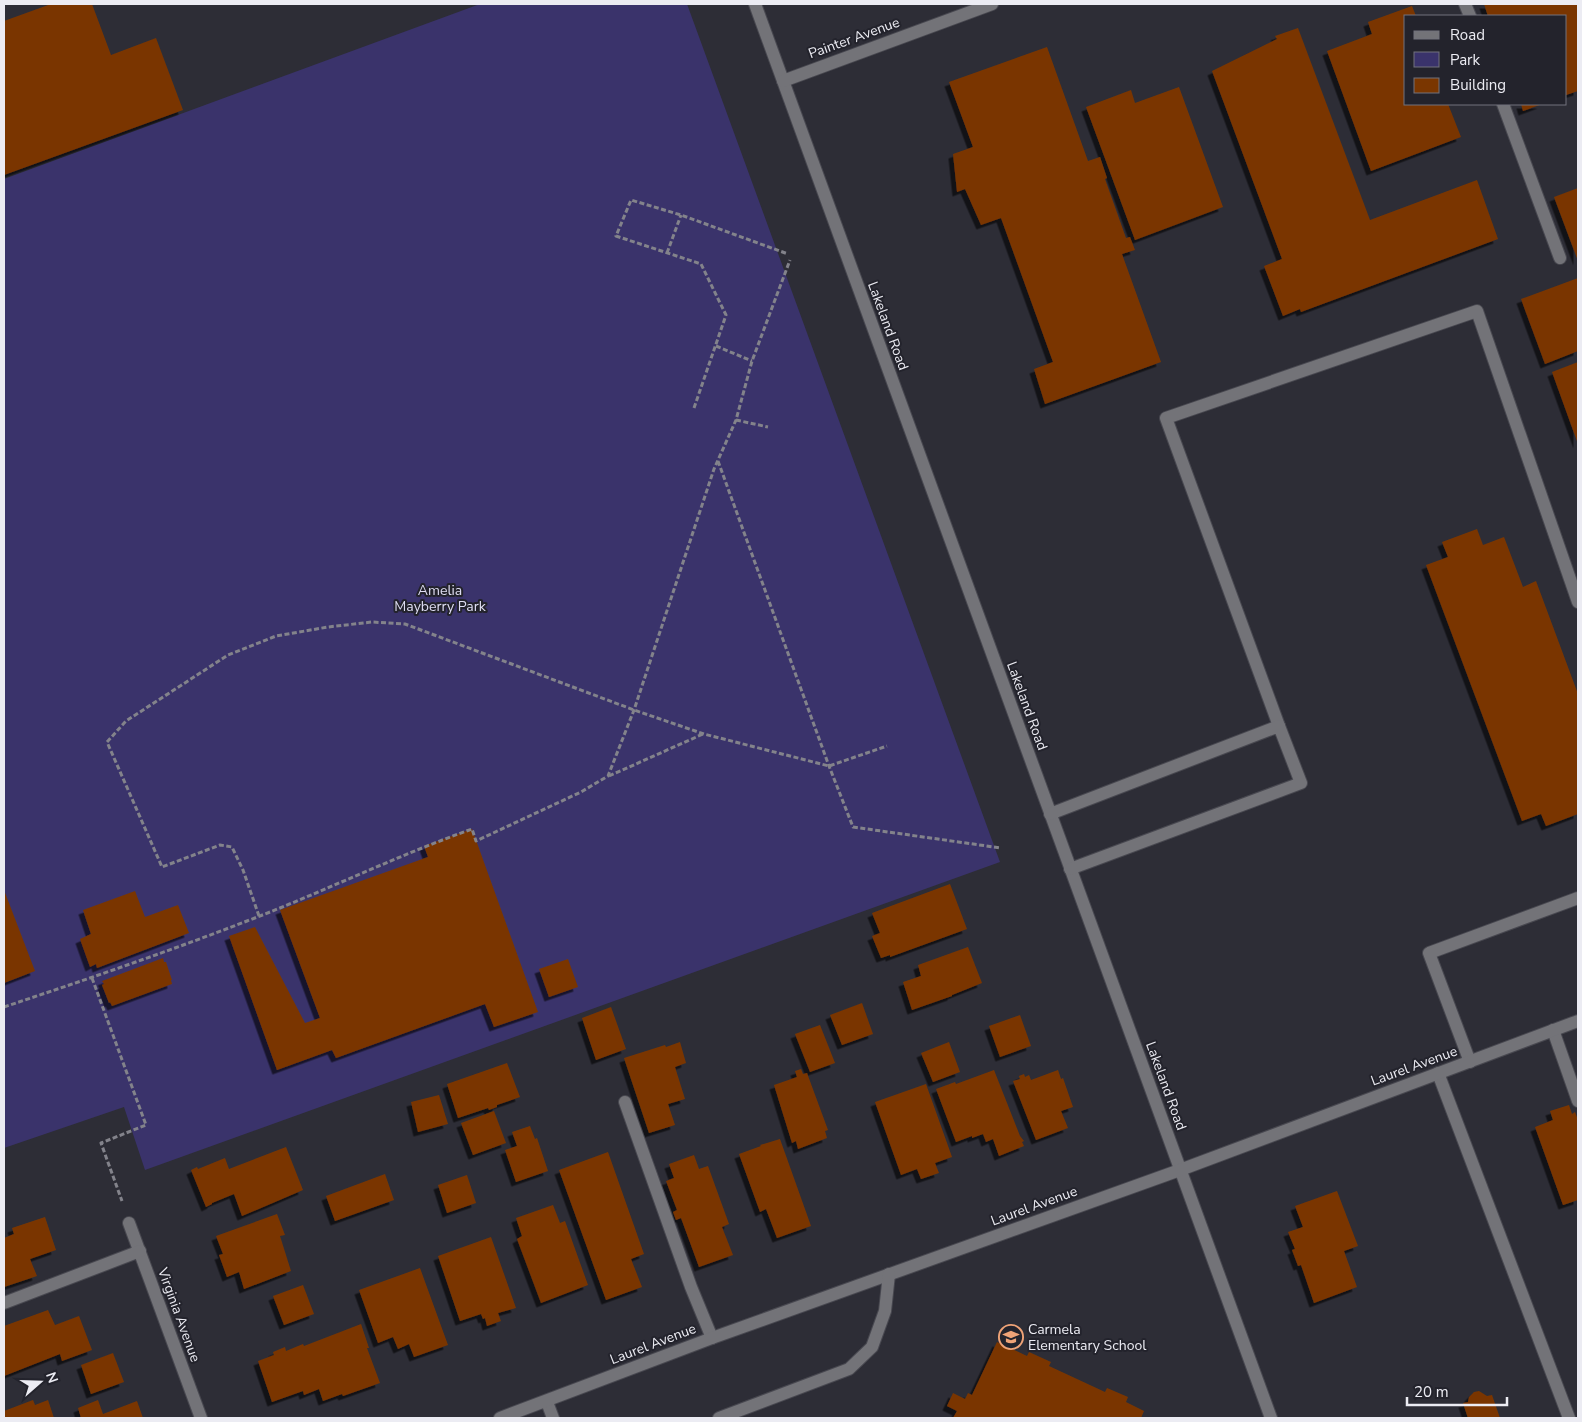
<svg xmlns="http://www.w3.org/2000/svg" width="1582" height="1422" font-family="'Nunito Sans',sans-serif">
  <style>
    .green { fill: #3a336b }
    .building { fill: #7a3600; filter: url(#shadow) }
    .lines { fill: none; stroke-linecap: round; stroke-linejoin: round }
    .minor-casing { stroke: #484850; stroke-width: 14 }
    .path { stroke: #83838b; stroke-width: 3; stroke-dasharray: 5 2.5; stroke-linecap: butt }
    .minor { stroke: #737378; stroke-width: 12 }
    .labels { text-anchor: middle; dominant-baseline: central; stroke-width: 4; stroke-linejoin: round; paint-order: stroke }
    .street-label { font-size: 14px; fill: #ececf3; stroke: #23232c }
    .park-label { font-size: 14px; fill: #dfdef3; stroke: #23232c }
    .poi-label { font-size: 14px; fill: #ececf3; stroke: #23232c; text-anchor: start }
  </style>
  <defs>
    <filter id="shadow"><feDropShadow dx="-4.5" dy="4.5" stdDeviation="0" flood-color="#0009"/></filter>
  </defs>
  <rect width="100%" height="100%" fill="#2d2d36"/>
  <path class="green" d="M480,4h207l313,858 -855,308 -21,-63 -120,41v-969z"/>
  <g class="building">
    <path d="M51,4h41l19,51 45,-17 27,72 -179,65v-154z"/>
    <path d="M1484,4h93l1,4v83l-12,4v-79h-78z"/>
    <path d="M1412,6l4,10h-10v88h42l13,33 -90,34 -44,-120 45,-17 -4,-12z"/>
    <path d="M1298,28l72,192 107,-40 21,59 -197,73 -1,-3 -17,7 -19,-50 18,-7 -70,-188 65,-32 -2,-3z"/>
    <path d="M1047,47l41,114 12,-4 7,21 -2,1 21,59 4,-1 5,13 -13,4 39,108 -116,42 -11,-35 19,-7 -52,-144 -20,7 -16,-36 -8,3 -4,-38 20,-7 -24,-65z"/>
    <path d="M1179,87l44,120 -88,33 -49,-133 45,-17 4,13z"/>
    <path d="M1521,104h21l-19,7z"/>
    <path d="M1578,188v73l-24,-64z"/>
    <path d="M1578,278v73l-33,13 -24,-65z"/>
    <path d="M1578,362v82l-26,-72z"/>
    <path d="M1477,529l6,16 21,-8 19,50 13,-6 42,113v120l-32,12 -5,-12 -19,7 -96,-256 22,-8 -6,-15z"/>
    <path d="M472,829l66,183 -44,15 -9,-23 -149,54 -4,-8 -55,20 -48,-134 26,-9 50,96 15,-5 -40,-108 148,-53 -4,-11z"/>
    <path d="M950,884l17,45 -77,28v-2l-9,3 -9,-22 8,-3 -8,-20z"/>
    <path d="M4,890l31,81 -31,12z"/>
    <path d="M135,891l10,26 33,-12 11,28 -92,35 -1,-4 -6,3 -10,-28 11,-5 -8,-24z"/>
    <path d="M968,947l14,36 -30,12v1l-40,14 -9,-28 18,-6 -3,-11z"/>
    <path d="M163,958l1,4h2l6,18h-1l1,4 -60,22 -2,-4 -1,1 -7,-18 2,-1 -2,-3z"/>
    <path d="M568,959l10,28 -29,10 -10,-28z"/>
    <path d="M862,1003l11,31 -31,11 -12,-30z"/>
    <path d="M611,1007l15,42 -30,11 -14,-42z"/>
    <path d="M1020,1015l11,31 -31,11 -11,-31z"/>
    <path d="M820,1025l15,38 -25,9 -15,-38z"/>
    <path d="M680,1042l6,21 -11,4 10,32 -17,5 7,21 -26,8 -25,-75 41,-13 1,2z"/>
    <path d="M949,1042l11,30 -27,10 -12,-29z"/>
    <path d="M507,1063l13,34 -23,8v2l-8,3 -1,-2 -30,10 -11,-34z"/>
    <path d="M801,1069l2,5 4,-1 21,57 -3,1 2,7 -29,11 -2,-8 -4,2 -18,-58 23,-8 -2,-6z"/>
    <path d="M994,1070l26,66 4,5 -2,1 2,4 -25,10 -6,-17 -7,3 -3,-8 -11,4v-2l-16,6 -20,-53 19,-7 1,2z"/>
    <path d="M1058,1070l3,9 2,-1 10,29 -12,4 7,17 -32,12 -23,-59 7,-2 -1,-3 5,-2 1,3 4,-2 2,5z"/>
    <path d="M926,1084l26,73 -17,6 4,10 -18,6 -4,-10 -16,6 -26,-73z"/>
    <path d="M439,1095l9,29 -30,8 -7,-30z"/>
    <path d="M1569,1105l3,9 3,-2 3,8v80l-15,5 -28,-78 18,-7 -3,-9z"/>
    <path d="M494,1111l12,32 -33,12 -12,-32z"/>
    <path d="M530,1126l5,13 2,-1 11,33 -32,11 -11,-32 12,-4 -5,-14z"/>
    <path d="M780,1139l31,87 -34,12 -11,-29 -6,3 -21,-58 22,-8 -1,-1z"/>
    <path d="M286,1147l17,43 -61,26 -8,-22 -22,9v1l-6,3 -15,-37 6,-3 1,2 27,-11 4,11z"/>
    <path d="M608,1152l36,102 -13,5 11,28 -36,13 -47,-130z"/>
    <path d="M694,1155l5,14 9,-3 21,58 -7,3 11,28 -34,12 -18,-49 -5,2 -3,-8 4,-2 -11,-29 8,-3 -5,-14z"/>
    <path d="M385,1174l9,26 -59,21 -9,-25z"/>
    <path d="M467,1175l9,28 -29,10 -9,-28z"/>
    <path d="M1337,1191l21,55 -14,5 13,36 -43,16 -13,-38 -3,1 -6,-16 3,-1 -7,-17 15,-5 -8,-21z"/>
    <path d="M553,1205l7,18 5,-2 23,64 -47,18 -24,-64 5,-3 -6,-18z"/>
    <path d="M277,1214l8,21 -5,1 11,35 -47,18 -5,-17 -12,5 -8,-22 4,-1 -7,-18z"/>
    <path d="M45,1217l11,33 -26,9 7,17 -33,11v-49l10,-4 -2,-6z"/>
    <path d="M491,1237l25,71 -18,5 3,8 -14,5 -2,-8 -2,1 -2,-5 -21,7 -22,-65z"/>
    <path d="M420,1268l28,77 -34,12 -5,-13 -11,5 -5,-12 -15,6 -19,-53z"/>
    <path d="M303,1285l11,29 -30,11 -11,-29z"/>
    <path d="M48,1310l7,15 24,-9 13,34 -30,11 -2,-7 -56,22v-50z"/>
    <path d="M361,1324l8,24h-2l13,35 -37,13 -1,-2 -19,7 -4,-12 -15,6 -1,-4 -31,11 -14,-41 16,-6 -1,-3 12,-5 1,4 17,-7 1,2z"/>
    <path d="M997,1342l30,14 2,-4 22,10 -2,4 56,26 2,-4 21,9 -2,5 18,9 -3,7h-188l4,-7 -10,-5 6,-13 12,6 3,-6 4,2z"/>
    <path d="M113,1353l11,29 -33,12 -10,-29z"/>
    <path d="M1479,1391l8,5 5,-1 8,23h-32l-5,-15 5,-1 1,-5 5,-5z"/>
    <path d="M33,1400l2,5 13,-5 6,18h-50v-7z"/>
    <path d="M98,1400l5,14 34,-13 6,17h-62l-3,-10z"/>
  </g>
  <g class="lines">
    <defs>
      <g id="minor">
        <path d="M755,4l516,1414"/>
        <path d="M1465,4l5,12"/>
        <path d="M783,81l209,-77"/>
        <path d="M1503,104l57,154"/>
        <path d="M1279,726l-113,-308 311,-107 101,291"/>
        <path d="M1050,814l229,-88 22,57 -231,86"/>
        <path d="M1553,1030l25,71"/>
        <path d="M1470,1062l-41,-109 149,-55"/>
        <path d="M1438,1073l131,345"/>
        <path d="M625,1102l66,185 21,51"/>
        <path d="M129,1223l72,195"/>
        <path d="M4,1303l136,-52"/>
        <path d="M547,1402l6,16"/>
        <path d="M500,1418l212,-80 468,-168 398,-149"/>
        <path d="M719,1418l130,-49 23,-22 13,-36 4,-37"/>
      </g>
    </defs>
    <use href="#minor" class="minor-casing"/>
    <g class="path">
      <path d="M667,253l14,-38"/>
      <path d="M716,346l36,15"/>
      <path d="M694,408l32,-93 -25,-51 -85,-28 15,-36 50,15 107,39"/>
      <path d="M736,420l32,7"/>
      <path d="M718,461l111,305 24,61 148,21"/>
      <path d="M609,776l94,-42"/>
      <path d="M259,916l-16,-46 -11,-23 -12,-2 -58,22 -55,-125 19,-21 102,-66 48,-19 52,-9 44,-5 33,2 229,86 70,24 125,32 58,-20"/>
      <path d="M92,978l54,147 -45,18 21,58"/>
      <path d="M4,1007c81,-27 163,-55 243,-86 76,-29 149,-65 225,-92l4,12 105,-49 27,-16 26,-66 80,-241 22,-49 16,-59 38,-101"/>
    </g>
    <use href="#minor" class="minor"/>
  </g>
  <defs>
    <symbol id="school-ring" viewBox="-11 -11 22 22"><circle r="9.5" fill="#23232c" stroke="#efa377" stroke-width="1.5"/><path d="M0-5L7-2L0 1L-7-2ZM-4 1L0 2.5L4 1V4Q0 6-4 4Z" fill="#efa377"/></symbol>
  </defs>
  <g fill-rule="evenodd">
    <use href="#school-ring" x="997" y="1323" width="28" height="28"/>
  </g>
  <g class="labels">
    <g class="street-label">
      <text transform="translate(854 38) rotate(-20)">Painter Avenue</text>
      <text transform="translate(888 326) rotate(70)">Lakeland Road</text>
      <text transform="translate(1027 706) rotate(70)">Lakeland Road</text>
      <text transform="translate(1414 1066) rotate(-20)">Laurel Avenue</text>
      <text transform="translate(1166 1086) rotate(70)">Lakeland Road</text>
      <text transform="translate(1034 1206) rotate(-20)">Laurel Avenue</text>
      <text transform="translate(179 1315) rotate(70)">Virginia Avenue</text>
      <text transform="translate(653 1344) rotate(-21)">Laurel Avenue</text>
    </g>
    <g class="park-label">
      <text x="440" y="590">Amelia<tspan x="440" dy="16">Mayberry Park</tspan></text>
    </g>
    <g class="poi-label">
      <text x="1028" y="1329">Carmela<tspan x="1028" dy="16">Elementary School</tspan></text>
    </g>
  </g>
  <rect width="1582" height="1422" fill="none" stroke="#ececf3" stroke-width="10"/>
  <rect x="1404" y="15" width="162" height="90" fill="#23232c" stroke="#73737c"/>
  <rect x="1414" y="31" width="25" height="8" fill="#737378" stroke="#73737c"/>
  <text x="1450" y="40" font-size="15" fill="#ececf3">Road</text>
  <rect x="1414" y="52" width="25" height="15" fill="#3a336b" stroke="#73737c"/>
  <text x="1450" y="65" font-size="15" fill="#ececf3">Park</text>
  <rect x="1414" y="78" width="25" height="15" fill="#7a3600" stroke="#73737c"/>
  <text x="1450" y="90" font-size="15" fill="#ececf3">Building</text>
  <g transform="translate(40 1382) rotate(70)" stroke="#23232c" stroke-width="4" paint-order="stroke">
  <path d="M0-4L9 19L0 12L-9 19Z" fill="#ececf3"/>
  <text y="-8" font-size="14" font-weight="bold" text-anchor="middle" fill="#ececf3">N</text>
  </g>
  <path d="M1407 1397v8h100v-8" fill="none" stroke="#ececf3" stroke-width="2.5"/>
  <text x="1414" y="1397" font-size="15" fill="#ececf3" stroke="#23232c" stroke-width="4" paint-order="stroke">20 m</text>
</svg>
